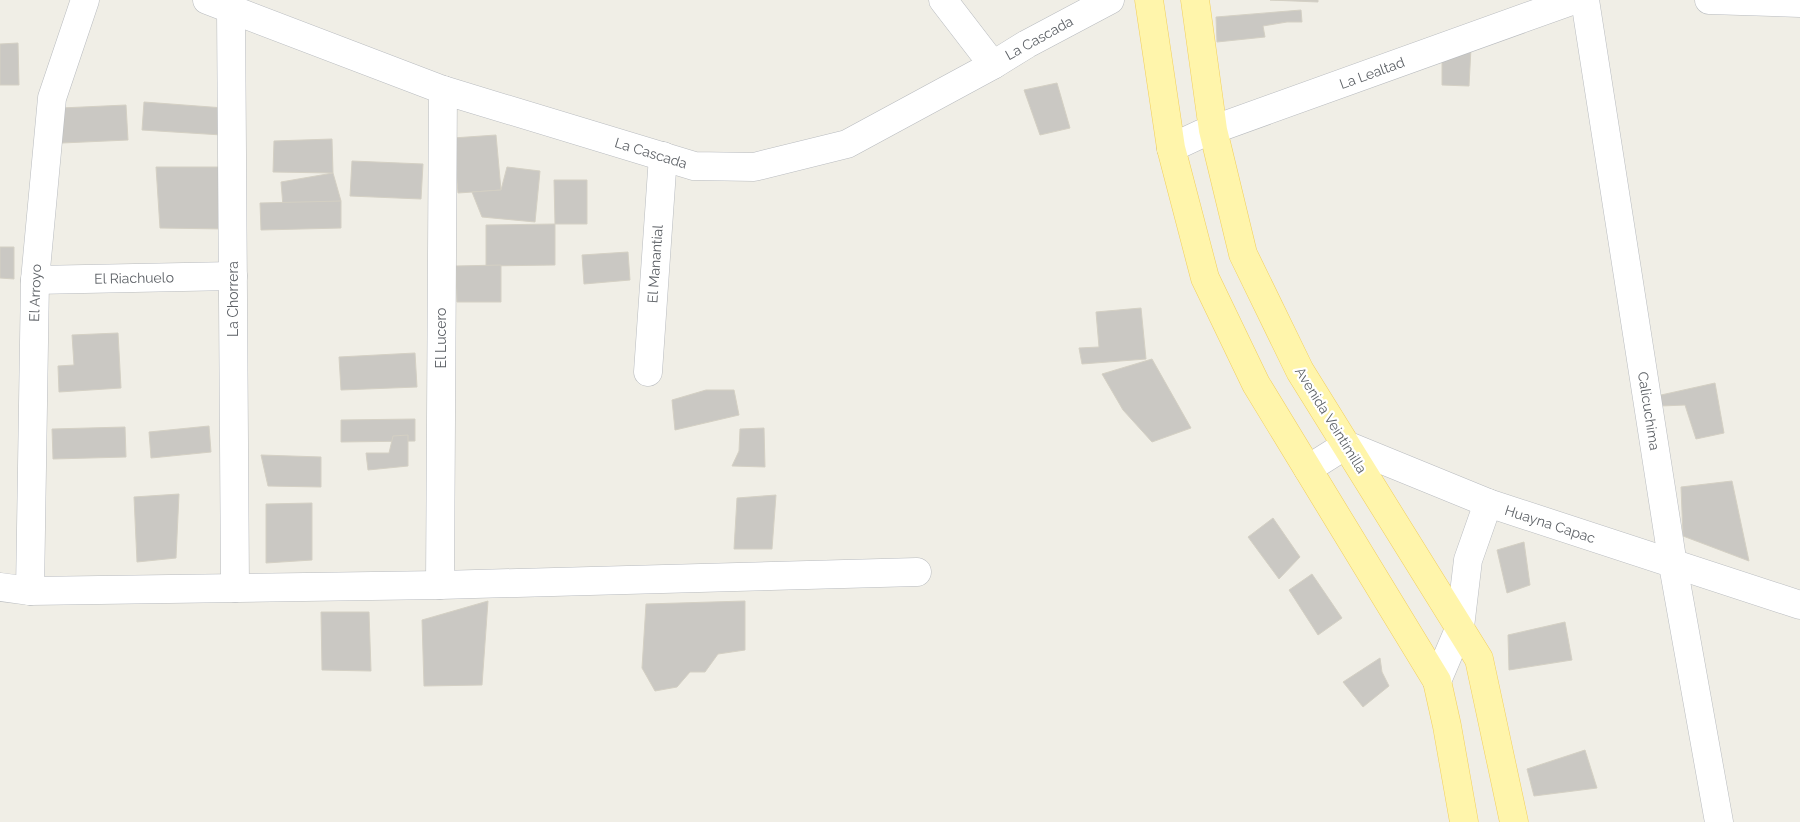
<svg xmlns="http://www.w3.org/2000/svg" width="1800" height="822" font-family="Raleway,sans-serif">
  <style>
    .building { fill: #cac8c3; stroke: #d4d0c4 }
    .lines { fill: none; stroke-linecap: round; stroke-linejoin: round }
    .minor-casing { stroke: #b8bbbf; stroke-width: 29 }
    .major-casing { stroke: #f2cf5c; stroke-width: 29 }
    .minor { stroke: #fff; stroke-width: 28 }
    .major { stroke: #fff5ab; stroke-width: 28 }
    .labels { text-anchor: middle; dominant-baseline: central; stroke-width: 4.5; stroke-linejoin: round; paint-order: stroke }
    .street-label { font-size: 14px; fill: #5d6166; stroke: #fff }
  </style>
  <rect width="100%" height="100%" fill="#f0eee6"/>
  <g class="building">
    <path d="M1270,0h48v2z"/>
    <path d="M1301,10l1,12h-15l-24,4 2,11 -48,5 -1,-25z"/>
    <path d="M18,43l1,42h-19v-41z"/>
    <path d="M1471,48l-2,38 -27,-1v-34z"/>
    <path d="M1057,83l13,45 -30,7 -16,-45z"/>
    <path d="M144,102l80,6 -2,27 -80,-5z"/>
    <path d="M126,105l2,35 -66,3 -1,-35z"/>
    <path d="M496,135l5,55 -43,3 -5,-55z"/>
    <path d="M332,139l1,34 -60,-1 1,-31z"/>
    <path d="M352,161l71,3 -2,35 -71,-3z"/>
    <path d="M156,167h66l3,62 -65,-1z"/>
    <path d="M507,167l33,4 -5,51 -53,-5 -10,-25 29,-2z"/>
    <path d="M333,173l8,28 -58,5 -2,-24z"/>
    <path d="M554,180h33v44h-32z"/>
    <path d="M341,201v27l-80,2 -1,-27z"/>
    <path d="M555,224v41l-69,1v-41z"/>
    <path d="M0,247h14v32l-14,-1z"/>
    <path d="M628,252l2,28 -46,4 -2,-29z"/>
    <path d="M501,265v37h-44l-1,-36z"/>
    <path d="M1141,308l5,51 -64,5 -3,-16 20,-1 -3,-35z"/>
    <path d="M118,333l3,55 -62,4 -1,-26 16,-1 -2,-30z"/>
    <path d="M415,353l2,34 -76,3 -2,-33z"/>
    <path d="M1152,359l39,69 -39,14 -29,-32 -21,-36z"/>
    <path d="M1715,383l9,50 -28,6 -11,-34 -24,1v-11z"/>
    <path d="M706,390h28l5,25 -64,15 -3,-30z"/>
    <path d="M415,419v22l-74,1v-22z"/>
    <path d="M209,426l2,26 -60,6 -2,-26z"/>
    <path d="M125,427l1,30 -73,2 -1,-30z"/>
    <path d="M764,428l1,39 -33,-1 7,-15 1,-22z"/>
    <path d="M408,435v31l-40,4 -2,-17h23l4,-17z"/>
    <path d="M261,455l60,2v30l-53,-1z"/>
    <path d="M1732,481l17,80 -66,-25 -2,-49z"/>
    <path d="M179,494l-3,64 -39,4 -3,-65z"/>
    <path d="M776,495l-4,54h-38l3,-51z"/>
    <path d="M312,503v57l-46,3v-59z"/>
    <path d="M1273,518l27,39 -21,22 -31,-42z"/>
    <path d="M1524,542l6,43 -23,8 -10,-43z"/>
    <path d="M1312,574l30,44 -24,17 -29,-45z"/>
    <path d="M488,601l-6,84 -58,1 -2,-66z"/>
    <path d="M745,601v49l-27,4 -13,18h-15l-13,15 -22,4 -13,-23 4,-64z"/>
    <path d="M321,612h48l2,59 -49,-1z"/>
    <path d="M1565,622l7,38 -63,10 -1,-35z"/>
    <path d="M1380,658l2,14 7,14 -26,21 -20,-25z"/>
    <path d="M1585,750l12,38 -63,8 -7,-27z"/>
  </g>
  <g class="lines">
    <defs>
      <g id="minor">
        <path d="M207,0l236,90 251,76 60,1 93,-23 146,-79 34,-21 83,-44"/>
        <path d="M943,0l50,65"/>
        <path d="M1585,0l88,565 46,257"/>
        <path d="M1709,0l91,3"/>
        <path d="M231,9l4,579"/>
        <path d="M1171,148l30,-14 373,-134"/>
        <path d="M35,280l198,-4"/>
        <path d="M648,372l15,-216"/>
        <path d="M1308,469l38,-24 142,58 312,102"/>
        <path d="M440,585l3,-495"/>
        <path d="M0,587l30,4 410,-6 477,-13"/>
        <path d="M30,591l5,-311 17,-182 33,-98"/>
        <path d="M1437,681l23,-54 8,-67 20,-57"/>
      </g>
      <g id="major">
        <path d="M1149,0l22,148 34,130 51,106 181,297 10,45 17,96"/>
        <path d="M1195,0l18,130 30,124 57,117 179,288 35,163"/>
      </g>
    </defs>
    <use href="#minor" class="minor-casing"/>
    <use href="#major" class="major-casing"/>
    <use href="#minor" class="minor"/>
    <use href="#major" class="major"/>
  </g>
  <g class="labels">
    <g class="street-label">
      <text transform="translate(1039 38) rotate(-29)">La Cascada</text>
      <text transform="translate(1372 73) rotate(-20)">La Lealtad</text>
      <text transform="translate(651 153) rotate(17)">La Cascada</text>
      <text transform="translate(655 264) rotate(-86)">El Manantial</text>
      <text transform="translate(134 278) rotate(-1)">El Riachuelo</text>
      <text transform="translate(35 293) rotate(-88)">El Arroyo</text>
      <text transform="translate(233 299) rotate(-90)">La Chorrera</text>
      <text transform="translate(441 338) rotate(-90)">El Lucero</text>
      <text transform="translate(1649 411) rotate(81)">Calicuchima</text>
      <text transform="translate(1331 420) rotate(58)">Avenida Veintimilla</text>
      <text transform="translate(1550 524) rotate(18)">Huayna Capac</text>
    </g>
  </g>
</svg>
